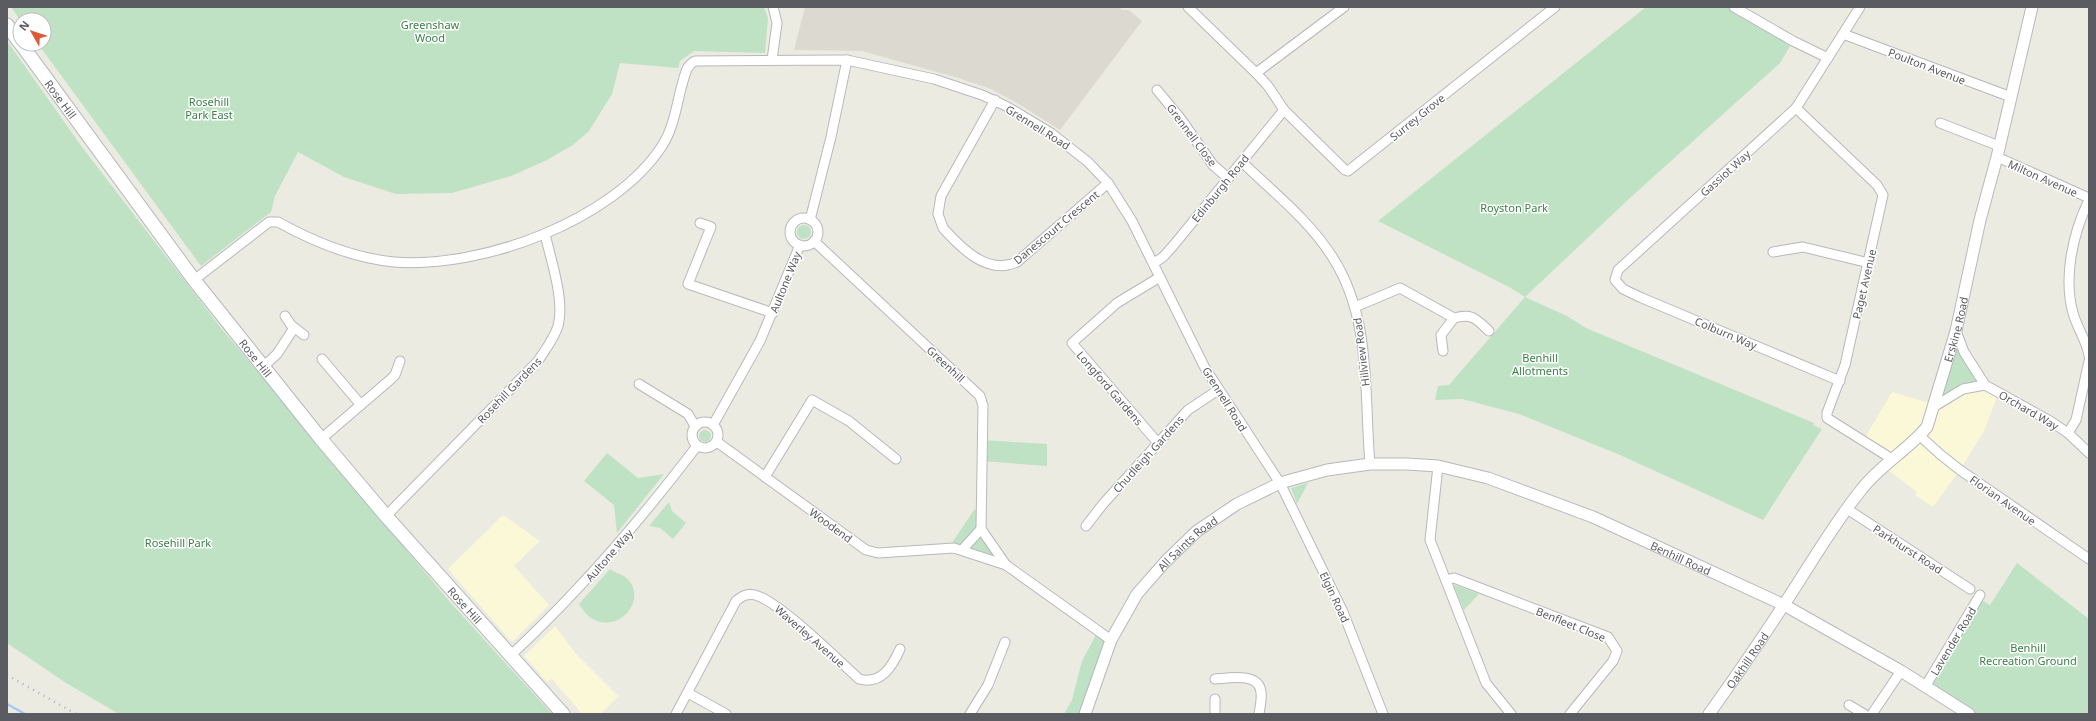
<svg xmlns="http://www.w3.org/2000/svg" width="2096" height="721" font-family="'Noto Sans',sans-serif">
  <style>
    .commercial { fill: #fbf8d7 }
    .education { fill: #dcdad0 }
    .green { fill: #bfe2c4 }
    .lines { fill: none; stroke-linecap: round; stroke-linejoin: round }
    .stream { stroke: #a4c9f9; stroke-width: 2.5 }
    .minor-casing { stroke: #b7b8bd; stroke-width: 11 }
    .tertiary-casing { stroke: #b7b8bd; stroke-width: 13 }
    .secondary-casing { stroke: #b7b9bf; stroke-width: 15 }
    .minor { stroke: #fff; stroke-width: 9 }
    .tertiary { stroke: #fff; stroke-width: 11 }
    .secondary { stroke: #fff; stroke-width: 13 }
    .rail { stroke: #b2b3b3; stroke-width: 2.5; stroke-dasharray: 1 5; stroke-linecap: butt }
    .labels { text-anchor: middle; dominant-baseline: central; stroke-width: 3; stroke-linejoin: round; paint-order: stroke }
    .park-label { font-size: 11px; fill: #3a8047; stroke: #fff }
    .street-label { font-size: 11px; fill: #5a5c61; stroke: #fff }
  </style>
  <rect width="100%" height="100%" fill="#ecebe1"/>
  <g class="commercial">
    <path d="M1984,389l13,8 -13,34 -24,39 -27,37 -18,-12 2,-3 -33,-25 10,-8 -30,-20 28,-47 41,12 9,5 22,-15z"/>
    <path d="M503,515l37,26 -26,25 35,39 -37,37 -64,-73z"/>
    <path d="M555,626l22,29 41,41 -17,18h-19l-30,-35 -5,3 -23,-26z"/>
  </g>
  <path class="education" d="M805,7h314l3,3h7l13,11 -82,109 -43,-27 -26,-14 -33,-11 -96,-27 -68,-1z"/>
  <g class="green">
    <path d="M11,7h753l4,11 -3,35 -71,-2 -14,10 -2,7 -58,-5 -8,31 -23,37 -16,14 -28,16 -34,15 -59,17 -56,1 -52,-17 -46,-25 -23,44 -4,16 -70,54 -163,-222h6v-24h-24z"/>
    <path d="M1646,7h88l59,34 -13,22 -149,134 -106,100 42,19 19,12 228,95 -1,2 9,4 -59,91 -143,-65 -101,-41 -57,-15 -27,1 3,-14 11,-1 76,-88 -16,-10 -131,-66z"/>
    <path d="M7,41l75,106 139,181 229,274 102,112h-433l-53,-31 -59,-40z"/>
    <circle cx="804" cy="232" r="7"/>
    <path d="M1957,336l26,47 -46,19z"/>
    <circle cx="705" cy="436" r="6"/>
    <path d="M982,440l65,4v22l-66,-5z"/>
    <path d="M607,453l31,25 26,-4 -47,59 -3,-28 -30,-24z"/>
    <path d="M1308,483l-11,21 -6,-16z"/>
    <path d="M669,502l3,9 14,12 -13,16 -13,-11 -11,-2z"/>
    <path d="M979,508v21l22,32 -51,-15 24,-36z"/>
    <path d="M2017,563l72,56v95h-120l-44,-27 53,-89 12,7z"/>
    <path d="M610,569c4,3 10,5 14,7 27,20 -4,60 -33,42 -5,-3 -9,-10 -12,-14z"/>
    <path d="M1455,585l24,9 -15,16 -10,-24z"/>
    <path d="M1097,633l12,8 -26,73h-19l8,-14 10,-39z"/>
  </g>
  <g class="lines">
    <path class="stream" d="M7,704l18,10"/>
    <defs>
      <g id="minor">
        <path d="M1188,7l68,66 12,13 16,24 61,60 3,1 207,-164"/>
        <path d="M1734,7l59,34 35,17"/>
        <path d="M1843,34l168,63"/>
        <path d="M772,60l5,-37 -4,-16"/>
        <path d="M1256,73l88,-66"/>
        <path d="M1157,90l24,29 32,46 15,13"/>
        <path d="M995,100l-54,96 -3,18 5,14c18,20 45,48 74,34l91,-79"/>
        <path d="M1796,108l81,77 6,10 -38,170 -18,48v5l65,41"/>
        <path d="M1940,123l59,23"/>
        <path d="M1997,157l92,41"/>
        <path d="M1242,162c31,30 68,59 91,96 39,61 31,137 37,206"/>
        <path d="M2089,200c-16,33 -26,77 -16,113 4,15 14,28 16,43"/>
        <circle cx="804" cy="232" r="14"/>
        <path d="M810,220l21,-83 16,-77"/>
        <path d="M700,223l11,4 -23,57 85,29"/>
        <path d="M814,241l166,155 3,10 -2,123"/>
        <path d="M1773,252l30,-5 66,16"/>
        <path d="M1154,263l9,-6 10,-11 111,-136"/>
        <path d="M194,280l75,-58h9c36,20 75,36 116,40 87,7 219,-41 268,-116 15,-23 15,-52 25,-77 2,-4 4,-6 8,-8l152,-1 87,19 48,16 24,11 45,27 37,29 20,21 24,38 73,147 75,115 63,129 40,102"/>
        <path d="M1355,307l45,-19 54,30c19,-5 22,1 35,13"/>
        <path d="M285,316l6,9 13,10"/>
        <path d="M1956,331l8,21 21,33 65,36 18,12 21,20"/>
        <path d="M1443,351l-2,-16 13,-17"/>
        <path d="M322,359l39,46"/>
        <path d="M264,366l13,-12 17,-26"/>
        <path d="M1840,381l-198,-83 -19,-9 -8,-9 3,-10 178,-162 64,-101"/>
        <path d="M639,384l49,30 7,12"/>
        <path d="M1935,406l28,-17 22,-4"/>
        <circle cx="705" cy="435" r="13"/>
        <path d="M713,425l47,-84 40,-96"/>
        <path d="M2068,433l8,-13 13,-59"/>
        <path d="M1920,436l21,19 19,15 129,89"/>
        <path d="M321,439l70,-60 4,-4 5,-14"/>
        <path d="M717,442l149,108 12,3 76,-5 52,17 105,75"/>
        <path d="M1158,443l-86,-100 45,-40 43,-26"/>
        <path d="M1438,466l-8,74 56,143 25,31"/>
        <path d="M765,477l47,-77 37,21 47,38"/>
        <path d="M1847,509l123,80"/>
        <path d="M386,516l152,-155c7,-11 16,-22 20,-35 7,-26 -7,-65 -13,-92"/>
        <path d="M1086,526l17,-22 85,-94 30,-20"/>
        <path d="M981,529l25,36"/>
        <path d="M962,550l19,-21"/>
        <path d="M1446,580l8,-2 154,59 9,14 -4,10 -43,53"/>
        <path d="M511,655c69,-64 129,-134 186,-209"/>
        <path d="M1215,679c14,-1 44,-7 46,13 1,7 -1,15 -2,22"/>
        <path d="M1925,687l55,-92"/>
        <path d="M688,693l38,21"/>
        <path d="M1215,699v15"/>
        <path d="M1849,705l15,9"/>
        <path d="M676,714l60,-113c6,-5 11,-8 19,-6 24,6 83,65 104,84 22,6 33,-12 41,-30"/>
        <path d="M970,714l18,-29 17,-43"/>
        <path d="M1872,714l29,-43"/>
      </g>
      <g id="tertiary">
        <path id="s1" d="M1085,714l26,-74 26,-46 28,-32 32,-31 40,-27 43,-21 47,-13 43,-6h37l31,2 50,12 105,39 191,88 117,66 68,43"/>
        <path id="s2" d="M1709,714c25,-35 50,-71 74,-108 26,-39 49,-80 78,-116 19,-25 47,-40 66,-63l29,-96 24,-111 17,-63 35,-150"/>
      </g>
      <g id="secondary">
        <path d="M7,25l13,18"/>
        <path id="s3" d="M21,44l173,236 127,159 65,77 177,198"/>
      </g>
    </defs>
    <use href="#minor" class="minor-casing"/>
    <use href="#tertiary" class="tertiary-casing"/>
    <use href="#secondary" class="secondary-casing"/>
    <use href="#minor" class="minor"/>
    <use href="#tertiary" class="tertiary"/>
    <use href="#secondary" class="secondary"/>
    <path class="rail" d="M7,675l69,39"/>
  </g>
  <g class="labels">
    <g class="park-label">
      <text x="430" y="24">Greenshaw<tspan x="430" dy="13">Wood</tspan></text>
      <text x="209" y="101">Rosehill<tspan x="209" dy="13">Park East</tspan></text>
      <text x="1514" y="207">Royston Park</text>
      <text x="1540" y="357">Benhill<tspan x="1540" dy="13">Allotments</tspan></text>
      <text x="178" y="542">Rosehill Park</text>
      <text x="2028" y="647">Benhill<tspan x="2028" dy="13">Recreation Ground</tspan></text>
    </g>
    <g class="street-label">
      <text transform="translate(1927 66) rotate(21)">Poulton Avenue</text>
      <text stroke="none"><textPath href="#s3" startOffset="68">Rose Hill</textPath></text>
      <text transform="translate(1417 117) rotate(-39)">Surrey Grove</text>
      <text transform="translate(1038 127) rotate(32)">Grennell Road</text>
      <text transform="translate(1192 135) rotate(53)">Grennell Close</text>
      <text transform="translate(1725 173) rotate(-42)">Gassiot Way</text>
      <text transform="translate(2043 178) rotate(24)">Milton Avenue</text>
      <text transform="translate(1220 188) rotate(-51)">Edinburgh Road</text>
      <text transform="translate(1056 227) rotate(-40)">Danescourt Crescent</text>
      <text transform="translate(785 282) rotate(-68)">Aultone Way</text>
      <text transform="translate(1864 284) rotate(-77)">Paget Avenue</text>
      <text stroke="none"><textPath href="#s2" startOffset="464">Erskine Road</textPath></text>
      <text transform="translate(1726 333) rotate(23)">Colburn Way</text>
      <text transform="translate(1361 352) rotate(-97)">Hillview Road</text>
      <text stroke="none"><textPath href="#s3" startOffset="392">Rose Hill</textPath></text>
      <text transform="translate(946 364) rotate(43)">Greenhill</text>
      <text transform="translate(1110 388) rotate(49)">Longford Gardens</text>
      <text transform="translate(509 390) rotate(-46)">Rosehill Gardens</text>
      <text transform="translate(1225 399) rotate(58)">Grennell Road</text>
      <text transform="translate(2029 410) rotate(30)">Orchard Way</text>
      <text transform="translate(1148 454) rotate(-48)">Chudleigh Gardens</text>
      <text transform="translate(2003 500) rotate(35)">Florian Avenue</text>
      <text transform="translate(831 525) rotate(36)">Woodend</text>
      <text stroke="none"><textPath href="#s1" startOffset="203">All Saints Road</textPath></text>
      <text transform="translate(1908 549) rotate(33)">Parkhurst Road</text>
      <text transform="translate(609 555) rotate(-49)">Aultone Way</text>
      <text stroke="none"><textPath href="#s1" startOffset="735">Benhill Road</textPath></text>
      <text transform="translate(1335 597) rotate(65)">Elgin Road</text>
      <text stroke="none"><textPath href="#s3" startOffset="716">Rose Hill</textPath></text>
      <text transform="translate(1571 624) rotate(22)">Benfleet Close</text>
      <text transform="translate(810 636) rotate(41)">Waverley Avenue</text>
      <text transform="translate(1953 641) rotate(-59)">Lavender Road</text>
      <text stroke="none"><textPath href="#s2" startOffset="66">Oakhill Road</textPath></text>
    </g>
  </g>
  <rect width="2096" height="721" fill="none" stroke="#5a5c61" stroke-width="16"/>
  <g transform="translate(32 32) rotate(309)"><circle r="19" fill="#ffffff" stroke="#bdbec0"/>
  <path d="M0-3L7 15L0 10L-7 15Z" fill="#dd5a37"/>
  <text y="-6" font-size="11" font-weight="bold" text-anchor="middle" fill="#5a5c61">N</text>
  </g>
</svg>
